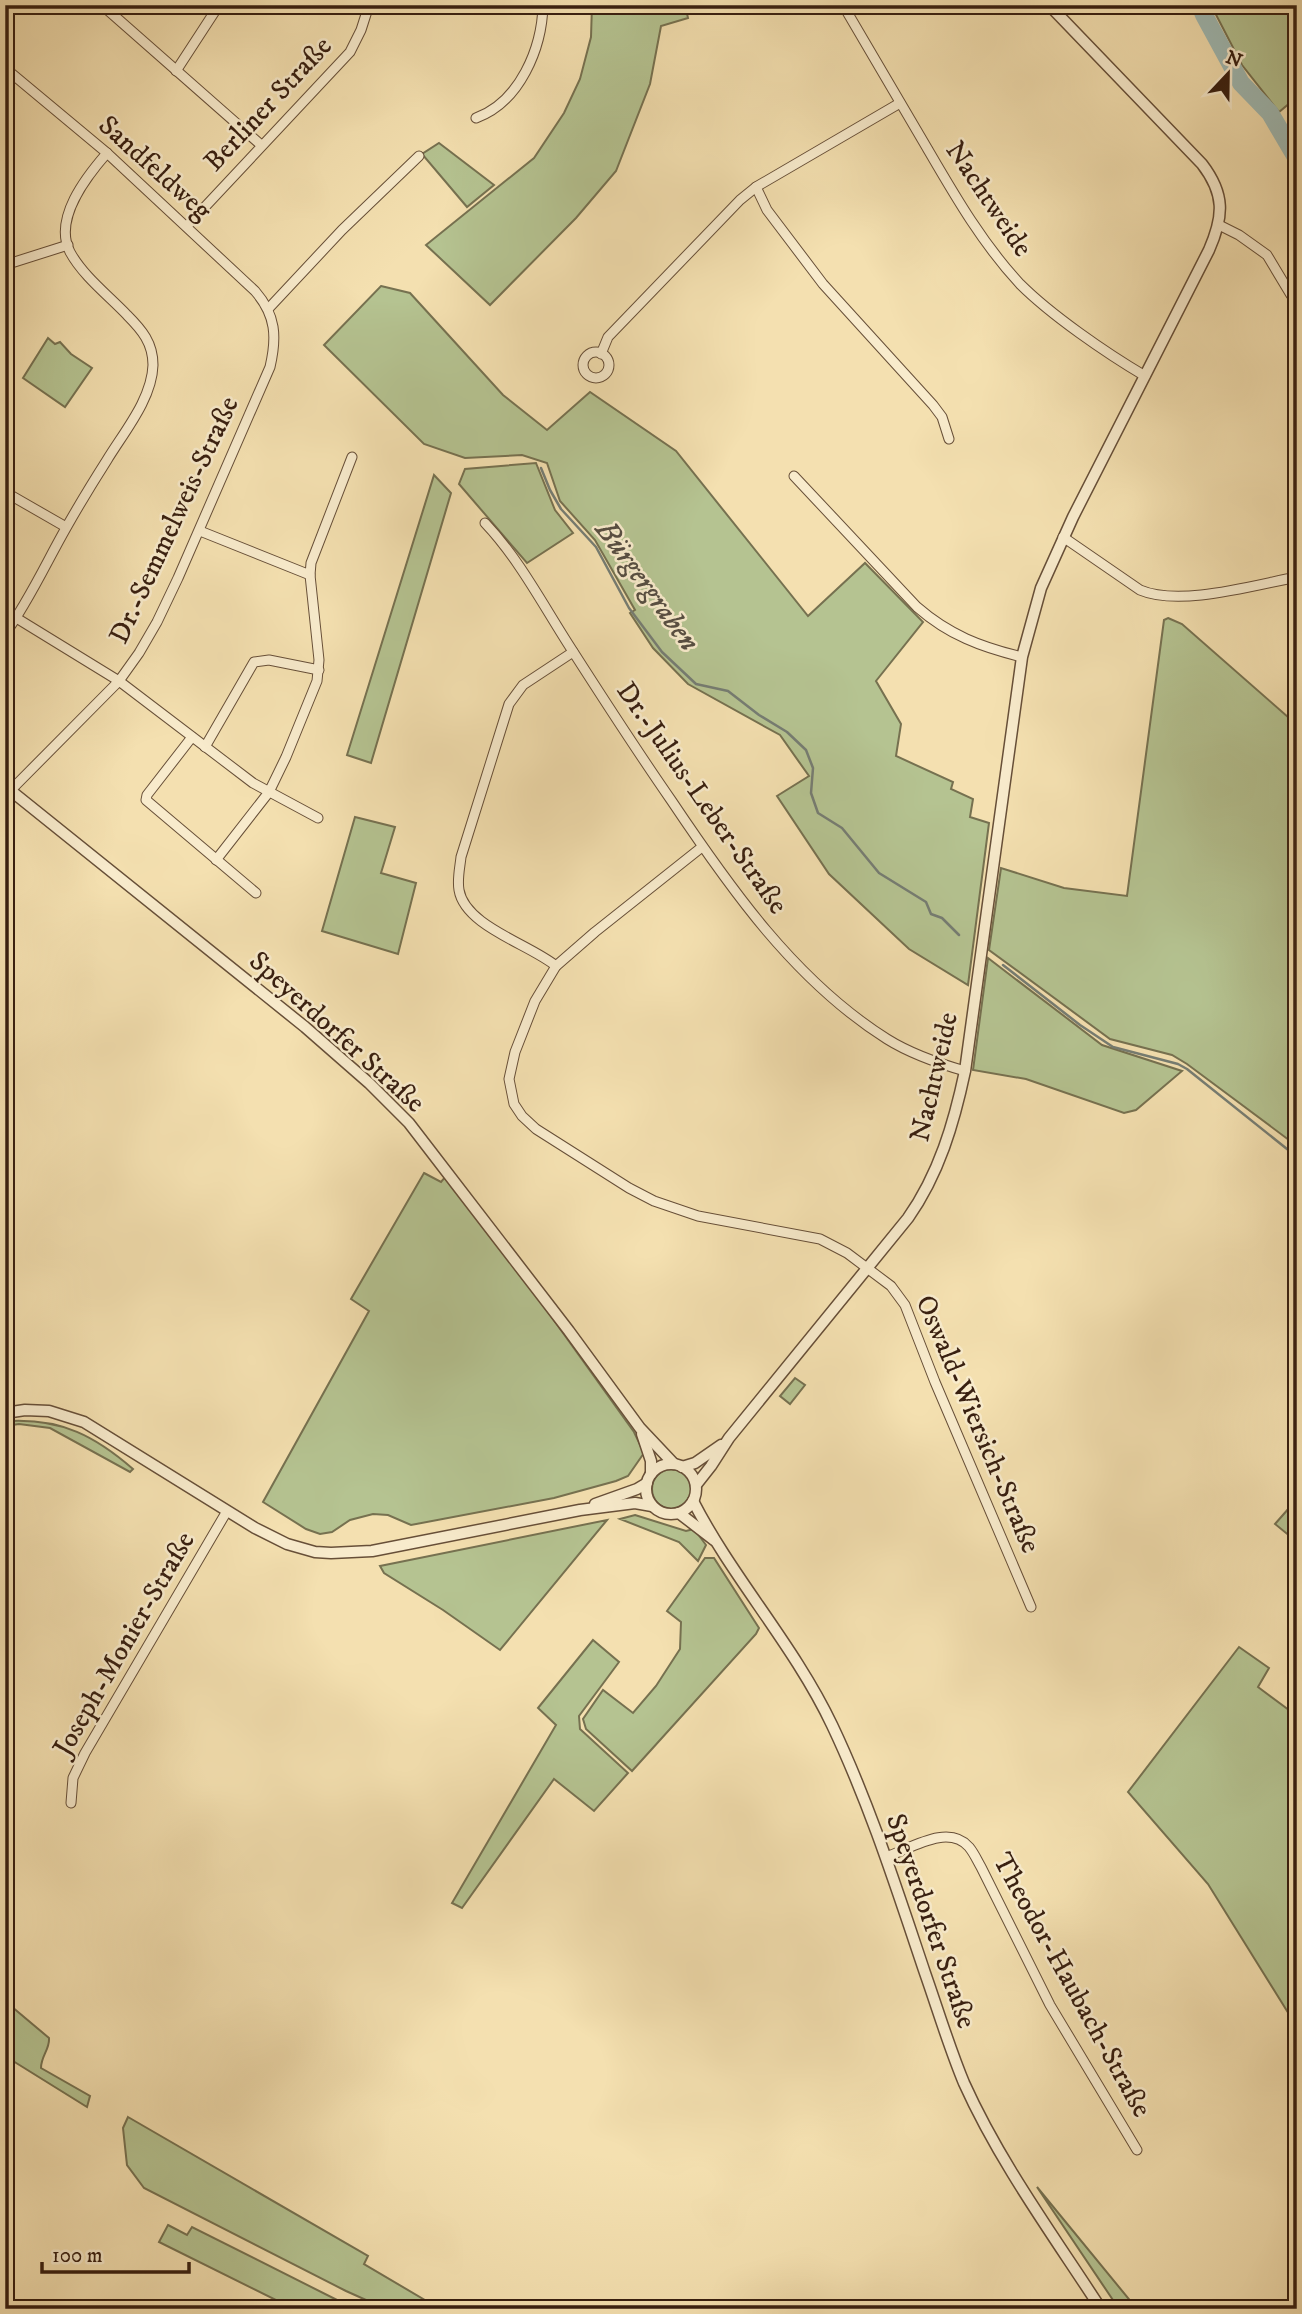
<svg xmlns="http://www.w3.org/2000/svg" width="1302" height="2314" font-family="'IM FELL DW Pica',serif">
  <style>
    .green { fill: #b5c391; stroke: #767150; stroke-width: 2 }
    .lines { fill: none; stroke-linecap: round; stroke-linejoin: round }
    .stream { stroke: #767d73; stroke-width: 2.5 }
    .river { stroke: #a0bbb5; stroke-width: 18 }
    .minor-casing { stroke: #674f38; stroke-width: 11 }
    .tertiary-casing { stroke: #674f38; stroke-width: 13 }
    .minor { stroke: #f8ebcc; stroke-width: 9 }
    .tertiary { stroke: #f8ebcc; stroke-width: 10 }
    .labels { text-anchor: middle; dominant-baseline: central; stroke-width: 5; stroke-linejoin: round; paint-order: stroke }
    .street-label { font-size: 28px; fill: #381f10; stroke: #f8ebcc }
    .water-label { font-size: 30px; font-style: italic; fill: #574e42; stroke: #f8ebcc }
  </style>
  <rect width="100%" height="100%" fill="#f4e0b0"/>
  <filter id="stains"><feTurbulence type="fractalNoise" baseFrequency=".00286" numOctaves="4"/><feColorMatrix values="0 0 0 0 .2 0 0 0 0 .09 0 0 0 0 .02 0 0 0 .5 -.17"/></filter>
  <radialGradient id="worn" r=".72"><stop offset=".6" stop-color="#630" stop-opacity="0"/><stop offset="1" stop-color="#630" stop-opacity=".3"/></radialGradient>
  <g class="green">
    <path d="M592,5h93l3,13 -27,8 -11,58 -34,87 -40,47 -86,87 -64,-60 108,-87 30,-45 16,-34 11,-42z"/>
    <path d="M1211,5h86v92l-18,15 -37,-47z"/>
    <path d="M439,143l55,42 -27,22 -45,-53z"/>
    <path d="M381,286l29,7 93,102 44,35 43,-38 86,59 132,165 57,-53 58,59 -47,59 25,43 -5,32 57,26 -2,7 22,10 -3,18 19,6 -21,162 -59,-36 -80,-75 -52,-78 32,-20 -29,-41 -92,-51 -35,-36 -23,-35 5,-3 -40,-70 -35,-39 -13,-38 -25,-8 -57,3 -41,-14 -100,-99z"/>
    <path d="M48,338l7,6 5,-2 11,12 21,14 -27,39 -42,-29z"/>
    <path d="M536,463l19,47 18,23 -46,30 -68,-79 6,-15z"/>
    <path d="M434,475l17,18 -80,270 -24,-8z"/>
    <path d="M1168,618l14,6 115,101v421l-110,-82 -15,-9 -62,-16 -121,-89 12,-82 63,20 63,8 37,-276z"/>
    <path d="M355,817l40,10 -14,46 35,10 -18,71 -76,-23z"/>
    <path d="M988,958l114,87 80,26 -46,39 -12,3 -98,-34 -53,-9z"/>
    <path d="M424,1173l17,9 5,-6 64,83 124,173 10,21 -16,23 -12,5 -62,17 -143,27 -23,-10 -15,-1 -23,6 -18,12 -12,2 -14,-5 -43,-27 106,-191 -18,-12z"/>
    <path d="M795,1378l10,7 -15,19 -10,-8z"/>
    <path d="M11,1421c51,-2 84,15 122,48l-3,3 -80,-44 -31,-4 -14,2v-3z"/>
    <circle cx="672" cy="1489" r="20"/>
    <path d="M1297,1499v43l-22,-18z"/>
    <path d="M635,1515l51,16 8,-2 12,16 -8,16 -19,-19 -59,-23z"/>
    <path d="M607,1520l-107,130 -57,-40 -59,-37 -4,-7z"/>
    <path d="M705,1558h9l45,70 -3,6 -124,137 -46,-42 -3,-10 20,-29 30,23 23,-27 24,-37 1,-27 -14,-11z"/>
    <path d="M593,1640l26,22 -40,54 1,13 48,44 -34,38 -40,-32 -92,129 -10,-5 104,-178 -18,-17z"/>
    <path d="M1239,1647l30,21 -11,19 39,29v311l-89,-143 -80,-92z"/>
    <path d="M5,2001l44,37c1,11 -8,18 -8,30l49,28 -3,11 -82,-51z"/>
    <path d="M128,2117l240,139 -4,8 76,45h-54l-40,-18 -202,-103 -17,-23 -4,-37z"/>
    <path d="M1037,2187l100,122h-18z"/>
    <path d="M168,2225l19,10 5,-8 163,82h-61l-135,-67z"/>
  </g>
  <g class="lines">
    <g class="stream">
      <path d="M541,468l9,22 11,19 35,38 33,61 33,44 34,32 32,7 31,24 28,17 19,18 7,18 -2,25 7,20 24,15 37,45 47,29 5,12 11,4 17,17"/>
      <path d="M1003,965l77,60 33,22 65,17 9,5 110,88"/>
    </g>
    <path class="river" d="M1200,5l4,10 37,68 29,30 27,46"/>
    <defs>
      <g id="minor">
        <path d="M102,5l159,140"/>
        <path d="M843,5c28,48 56,96 84,143 28,48 55,95 93,136 31,31 86,69 125,92"/>
        <path d="M5,68l102,85 148,138c21,24 22,46 15,76l-92,211 -21,44 -18,31 -20,28 -114,115"/>
        <path d="M176,71l43,-66"/>
        <path d="M476,118c44,-16 66,-70 67,-113"/>
        <path d="M756,187l11,23 56,74 110,121 9,12 7,22"/>
        <path d="M1219,225l20,10 28,20 24,40 6,3"/>
        <path d="M187,226l163,-174 11,-22 8,-25"/>
        <path d="M5,265l63,-20"/>
        <path d="M269,308l73,-78 77,-74"/>
        <circle cx="596" cy="365" r="13"/>
        <path d="M601,354l7,-17 132,-137 16,-13 144,-84"/>
        <path d="M794,476l123,131c32,28 64,40 105,50"/>
        <path d="M5,492l61,35"/>
        <path d="M485,523c35,37 59,84 87,127 32,50 65,101 99,150 59,88 124,181 216,239 24,15 50,24 78,32"/>
        <path d="M200,531l110,44"/>
        <path d="M1063,537l77,53c40,17 114,-5 157,-13"/>
        <path d="M5,611l114,70 134,102 65,35"/>
        <path d="M5,634c24,-33 41,-71 61,-106 13,-23 27,-46 41,-68 17,-28 45,-61 46,-95 0,-22 -11,-35 -26,-50 -18,-19 -44,-39 -57,-63 -17,-33 16,-75 37,-99"/>
        <path d="M192,737l-45,58 -1,5 110,93"/>
        <path d="M205,747l49,-85 15,-2 50,10"/>
        <path d="M702,847l-107,85 -39,34 -21,35 -20,51 -6,27 5,25 8,12 14,13 93,59 25,13 44,15 122,23 27,14 44,33 14,19 30,77 96,225"/>
        <path d="M216,860l53,-68 17,-35 31,-76 2,-21 -9,-85 1,-12 41,-106"/>
        <path d="M556,966c-27,-22 -91,-40 -97,-76 -2,-11 1,-23 2,-33l48,-153 14,-19 50,-33"/>
        <path d="M71,1803l2,-25 12,-25 142,-242"/>
        <path d="M886,1857c24,-8 62,-34 83,-10 5,6 8,13 12,20l69,138 87,145"/>
      </g>
      <g id="tertiary">
        <path d="M5,786l300,241 64,56 40,40 160,208 71,97 34,36"/>
        <path d="M5,1413l20,-3 24,1 35,11 171,106 32,16 28,8 16,1 41,-2 208,-41 55,-7 17,3"/>
        <path d="M642,1434l9,27v13"/>
        <circle cx="671" cy="1489" r="25"/>
        <path d="M682,1467l13,-4 26,-18"/>
        <path d="M696,1485l15,-19 18,-28 179,-220c31,-44 46,-95 57,-147l57,-414 19,-69 32,-71 136,-267c15,-34 16,-56 -7,-86l-153,-159"/>
        <path d="M693,1501c40,78 101,144 139,224 38,80 65,165 93,248 13,37 24,74 39,110 36,80 89,152 137,226"/>
        <path d="M595,1504l42,-15 10,-6"/>
        <path d="M679,1513l35,27"/>
      </g>
    </defs>
    <use href="#minor" class="minor-casing"/>
    <use href="#tertiary" class="tertiary-casing"/>
    <use href="#minor" class="minor"/>
    <use href="#tertiary" class="tertiary"/>
  </g>
  <g class="labels">
    <g class="street-label">
      <text transform="translate(268 104) rotate(-47)">Berliner Straße</text>
      <text transform="translate(155 168) rotate(42)">Sandfeldweg</text>
      <text transform="translate(989 199) rotate(56)">Nachtweide</text>
      <text transform="translate(174 520) rotate(-65)">Dr.-Semmelweis-Straße</text>
      <text transform="translate(702 798) rotate(55)">Dr.-Julius-Leber-Straße</text>
      <text transform="translate(337 1032) rotate(42)">Speyerdorfer Straße</text>
      <text transform="translate(934 1077) rotate(-77)">Nachtweide</text>
      <text transform="translate(978 1424) rotate(67)">Oswald-Wiersich-Straße</text>
      <text transform="translate(124 1644) rotate(-60)">Joseph-Monier-Straße</text>
      <text transform="translate(931 1921) rotate(71)">Speyerdorfer Straße</text>
      <text transform="translate(1072 1985) rotate(61)">Theodor-Haubach-Straße</text>
    </g>
    <g class="water-label">
      <text transform="translate(647 586) rotate(54)">Bürgergraben</text>
    </g>
  </g>
  <rect width="1302" height="2314" fill="none" stroke="#f4e0b0" stroke-width="28"/>
  <rect x="7" y="7" width="1288" height="2300" fill="none" stroke="#381f10" stroke-width="3.5"/>
  <rect x="14" y="14" width="1274" height="2286" fill="none" stroke="#381f10" stroke-width="2"/>
  <g transform="translate(1228 74) rotate(22)" stroke="#f8ebcc" stroke-width="5" paint-order="stroke">
  <path d="M0-5L12 26L0 18L-12 26Z" fill="#381f10"/>
  <text y="-10" font-size="19" font-weight="bold" text-anchor="middle" fill="#381f10">N</text>
  </g>
  <path d="M42 2262v10h147v-10" fill="none" stroke="#381f10" stroke-width="3.5"/>
  <text x="52" y="2262" font-size="21" fill="#381f10" stroke="#f8ebcc" stroke-width="5" paint-order="stroke">100 m</text>
  <rect width="100%" height="100%" filter="url(#stains)"/>
  <rect width="100%" height="100%" fill="url(#worn)"/>
</svg>
